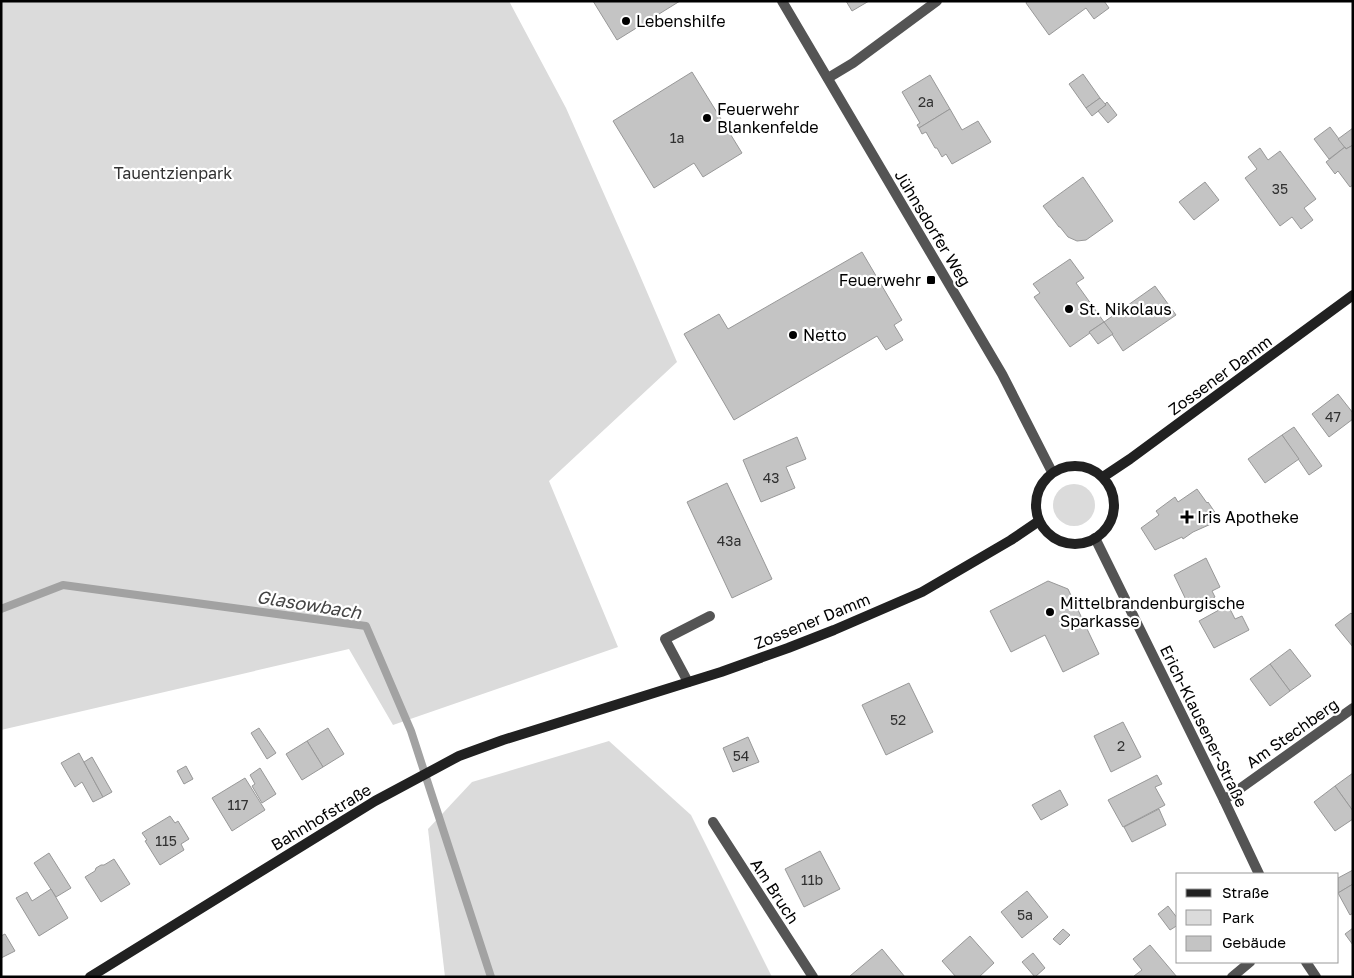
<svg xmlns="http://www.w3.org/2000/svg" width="1354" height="978" font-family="'Golos Text',sans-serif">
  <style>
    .green { fill: #dbdbdb }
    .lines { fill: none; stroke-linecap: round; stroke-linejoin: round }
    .stream { stroke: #a2a2a2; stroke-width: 8 }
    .building { fill: #c4c4c4; stroke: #989898 }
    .service { stroke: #545454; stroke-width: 10 }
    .minor { stroke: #545454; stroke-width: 10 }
    .secondary { stroke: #212121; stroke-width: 10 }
    .poi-dot { fill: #000; stroke: #fff; stroke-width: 2 }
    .labels { text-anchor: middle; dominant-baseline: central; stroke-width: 4.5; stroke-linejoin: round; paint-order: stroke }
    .number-label { font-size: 14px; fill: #313131 }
    .poi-label { font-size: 16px; fill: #000; stroke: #fff; text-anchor: start }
    .park-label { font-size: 16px; fill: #323232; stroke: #fff }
    .street-label { font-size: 16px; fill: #000; stroke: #fff }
    .water-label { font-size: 18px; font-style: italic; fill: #434343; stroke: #fff }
  </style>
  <rect width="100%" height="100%" fill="#fff"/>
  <g class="green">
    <path d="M1,1h508l57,107 69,156 42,98 -128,119 69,166 -225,78 -44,-76 -348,81z"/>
    <circle cx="1074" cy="505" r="21"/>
    <path d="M609,741l82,74 81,162h-327l-17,-148 44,-47z"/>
  </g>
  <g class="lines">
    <path class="stream" d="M1,609l62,-24 303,41 45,105 80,246"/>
  </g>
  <g class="building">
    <path d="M593,1h87l-63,39z"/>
    <path d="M846,1h23l-17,10z"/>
    <path d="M1027,1h77l5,7 -15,11 -8,-11 -37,27 -23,-32z"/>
    <path d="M692,72l50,81 -39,24 -9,-14 -40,25 -41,-67z"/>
    <path d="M1083,74l17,24 -14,10 -17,-24z"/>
    <path d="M930,75l20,34 -31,19 -2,-3 3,-2 -18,-31z"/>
    <path d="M1100,98l6,7 -14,11 -6,-8z"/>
    <path d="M1107,102l10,13 -9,8 -10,-12 8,-6 -1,-1z"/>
    <path d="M950,109l12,21 16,-9 13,21 -39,22 -6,-10 -4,3 -5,-9h-2l-9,-16 -4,2 -3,-6z"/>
    <path d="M1330,127l15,20 -16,12 -15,-20z"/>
    <path d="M1353,128v17l-7,4 -8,-10z"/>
    <path d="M1353,145v40l-3,2 -12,-16 -3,3 -9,-12 19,-15 1,2z"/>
    <path d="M1260,148l8,12 12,-9 36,48 -12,9 9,12 -12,9 -9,-12 -12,9 -35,-48 12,-9 -9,-12z"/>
    <path d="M1083,177l30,44 -27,19 -9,1 -9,-4 -8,-10h-1l-16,-21z"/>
    <path d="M1205,182l14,18 -25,20 -15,-18z"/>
    <path d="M862,252l40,68 -8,5 9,15 -17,10 -9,-14 -143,84 -50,-86 35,-20 9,15z"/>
    <path d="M1070,259l14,19 -8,5 28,39 -15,10 1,1 -20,14 -36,-50 6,-4 -7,-9z"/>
    <path d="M1155,286l21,29 -53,36 -19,-29z"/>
    <path d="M1104,322l9,12 -15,10 -9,-12z"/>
    <path d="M1338,394l15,19v6l-24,18 -17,-23z"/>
    <path d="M1294,427l28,39 -13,9 -27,-40z"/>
    <path d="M1282,435l17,24 -34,24 -17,-24z"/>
    <path d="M797,437l9,22 -20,8 9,21 -34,14 -18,-42z"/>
    <path d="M727,483l45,96 -40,19 -45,-96z"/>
    <path d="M1197,489l10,14 1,-1 12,18 -27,12 -10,7 -1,-2 -27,13 -14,-22 18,-13 -3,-4 19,-14 3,5z"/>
    <path d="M1206,558l14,29 -8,4 3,6 -13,7 -3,-5 -11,5 -14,-29z"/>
    <path d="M1048,581l20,8 31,65 -36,18 -18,-37 -34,17 -21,-41z"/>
    <path d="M1228,605l7,14 7,-3 7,14 -35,18 -15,-27z"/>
    <path d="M1351,613l2,2v32l-18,-22z"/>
    <path d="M1290,649l21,27 -21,15 -20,-27z"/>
    <path d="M1270,664l20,27 -20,15 -20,-27z"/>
    <path d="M909,683l24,49 -47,23 -24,-50z"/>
    <path d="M1123,722l18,35 -30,15 -17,-36z"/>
    <path d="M259,728l17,25 -9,6 -16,-26z"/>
    <path d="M328,728l16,26 -21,13 -16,-26z"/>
    <path d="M748,737l11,25 -26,10 -10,-24z"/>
    <path d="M307,741l16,26 -21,13 -16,-26z"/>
    <path d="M79,753l24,44 -10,5 -11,-20 -7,5 -14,-24z"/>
    <path d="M92,757l20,35 -9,5 -19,-35z"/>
    <path d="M186,766l7,13 -9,5 -7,-13z"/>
    <path d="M260,768l16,26 -14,9 -10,-17 3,-2 -5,-9z"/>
    <path d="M1353,773v38l-18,-25z"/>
    <path d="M1157,775l5,9 -7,3 10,18 -42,22 -15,-27z"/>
    <path d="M245,778l20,32 -33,21 -20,-33z"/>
    <path d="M1335,786l18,25v8l-18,12 -21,-29z"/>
    <path d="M1060,790l8,15 -27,15 -9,-15z"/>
    <path d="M1159,809l7,16 -34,17 -8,-15z"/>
    <path d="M170,816l5,7 3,-2 11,18 -8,5 3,6 -24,15 -15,-24 2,-1 -5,-7z"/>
    <path d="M820,851l20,38 -36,18 -19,-38z"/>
    <path d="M49,853l22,35 -15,9 -22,-34z"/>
    <path d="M114,859l16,25 -29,18 -16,-25 10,-6 1,-3 5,-3h3z"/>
    <path d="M1353,870v14l-15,9v-15z"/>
    <path d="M1353,884v29l-3,2 -12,-22z"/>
    <path d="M51,889l17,29 -29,18 -23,-38 11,-6 5,9z"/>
    <path d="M1027,891l21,26 -26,21 -21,-26z"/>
    <path d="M1168,906l10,13v6l-8,5 -12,-16z"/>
    <path d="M1353,928v17l-8,-11z"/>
    <path d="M1063,929l7,6 -10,10 -7,-6z"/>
    <path d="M5,934l10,17 -14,7v-22z"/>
    <path d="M970,936l24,27 -15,14h-23l-14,-16z"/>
    <path d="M1150,945l27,32 -43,-1 8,-6 -9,-11z"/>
    <path d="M882,949l23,28h-55v-1z"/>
    <path d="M1033,953l12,15 -10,9 -13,-15z"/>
  </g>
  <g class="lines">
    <path class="service" d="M688,682l-23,-43 45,-23"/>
    <g class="minor">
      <path d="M782,1l220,373 50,98"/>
      <path d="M828,78l25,-15 84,-62"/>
      <path d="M1095,538l129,262 35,74"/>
      <path d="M1224,800l129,-92"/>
      <path d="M713,822l100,155"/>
      <path d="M1306,962l10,15"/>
      <path d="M1232,977l18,-15"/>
    </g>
    <g class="secondary">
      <circle cx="1075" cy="505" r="39"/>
      <path d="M1103,477l27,-18 223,-164"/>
      <path d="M90,977l285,-176 84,-45 44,-16 218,-68 67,-24 46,-18 88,-38 89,-52 28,-19"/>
    </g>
  </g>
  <g class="poi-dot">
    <circle cx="626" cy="21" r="5"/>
    <circle cx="707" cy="118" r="5"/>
    <rect x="926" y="275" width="10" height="10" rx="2.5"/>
    <circle cx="1069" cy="309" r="5"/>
    <circle cx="793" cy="335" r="5"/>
    <path d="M1184.5 509.5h5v5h5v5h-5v5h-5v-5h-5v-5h5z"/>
    <circle cx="1050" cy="612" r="5"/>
  </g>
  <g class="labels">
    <g class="number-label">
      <text x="926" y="101">2a</text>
      <text x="677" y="137">1a</text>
      <text x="1280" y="188">35</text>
      <text x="1333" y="416">47</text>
      <text x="771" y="477">43</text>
      <text x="729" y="540">43a</text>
      <text x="898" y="719">52</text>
      <text x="1121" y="745">2</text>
      <text x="741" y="755">54</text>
      <text x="238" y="804">117</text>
      <text x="166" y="840">115</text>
      <text x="812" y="879">11b</text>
      <text x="1025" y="914">5a</text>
    </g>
    <g class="poi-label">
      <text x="636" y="21">Lebenshilfe</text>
      <text x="717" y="109">Feuerwehr<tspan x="717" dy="18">Blankenfelde</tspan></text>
      <text x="921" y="280" text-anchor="end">Feuerwehr</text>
      <text x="1079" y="309">St. Nikolaus</text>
      <text x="803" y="335">Netto</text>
      <text x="1197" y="517">Iris Apotheke</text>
      <text x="1060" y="603">Mittelbrandenburgische<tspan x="1060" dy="18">Sparkasse</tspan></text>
    </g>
    <g class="park-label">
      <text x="173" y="173">Tauentzienpark</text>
    </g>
    <g class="street-label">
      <text transform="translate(933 228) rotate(59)">Jühnsdorfer Weg</text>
      <text transform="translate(1220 375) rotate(-36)">Zossener Damm</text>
      <text transform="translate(812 621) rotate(-22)">Zossener Damm</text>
      <text transform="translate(1204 726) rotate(64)">Erich-Klausener-Straße</text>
      <text transform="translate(1292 733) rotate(-35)">Am Stechberg</text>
      <text transform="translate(321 817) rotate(-31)">Bahnhofstraße</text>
      <text transform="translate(775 891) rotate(57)">Am Bruch</text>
    </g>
    <g class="water-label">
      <text transform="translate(309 604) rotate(9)">Glasowbach</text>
    </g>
  </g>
  <rect width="1354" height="978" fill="none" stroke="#000000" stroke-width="5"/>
  <rect x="1176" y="873" width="162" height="90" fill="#ffffff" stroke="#999999"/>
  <rect x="1186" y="889" width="25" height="8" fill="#212121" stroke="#999999"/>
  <text x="1222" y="898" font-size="15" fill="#000000">Straße</text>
  <rect x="1186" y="910" width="25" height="15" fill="#dbdbdb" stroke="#999999"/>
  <text x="1222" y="923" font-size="15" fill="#000000">Park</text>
  <rect x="1186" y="936" width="25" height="15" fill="#c4c4c4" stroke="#999999"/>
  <text x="1222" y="948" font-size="15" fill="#000000">Gebäude</text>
</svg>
